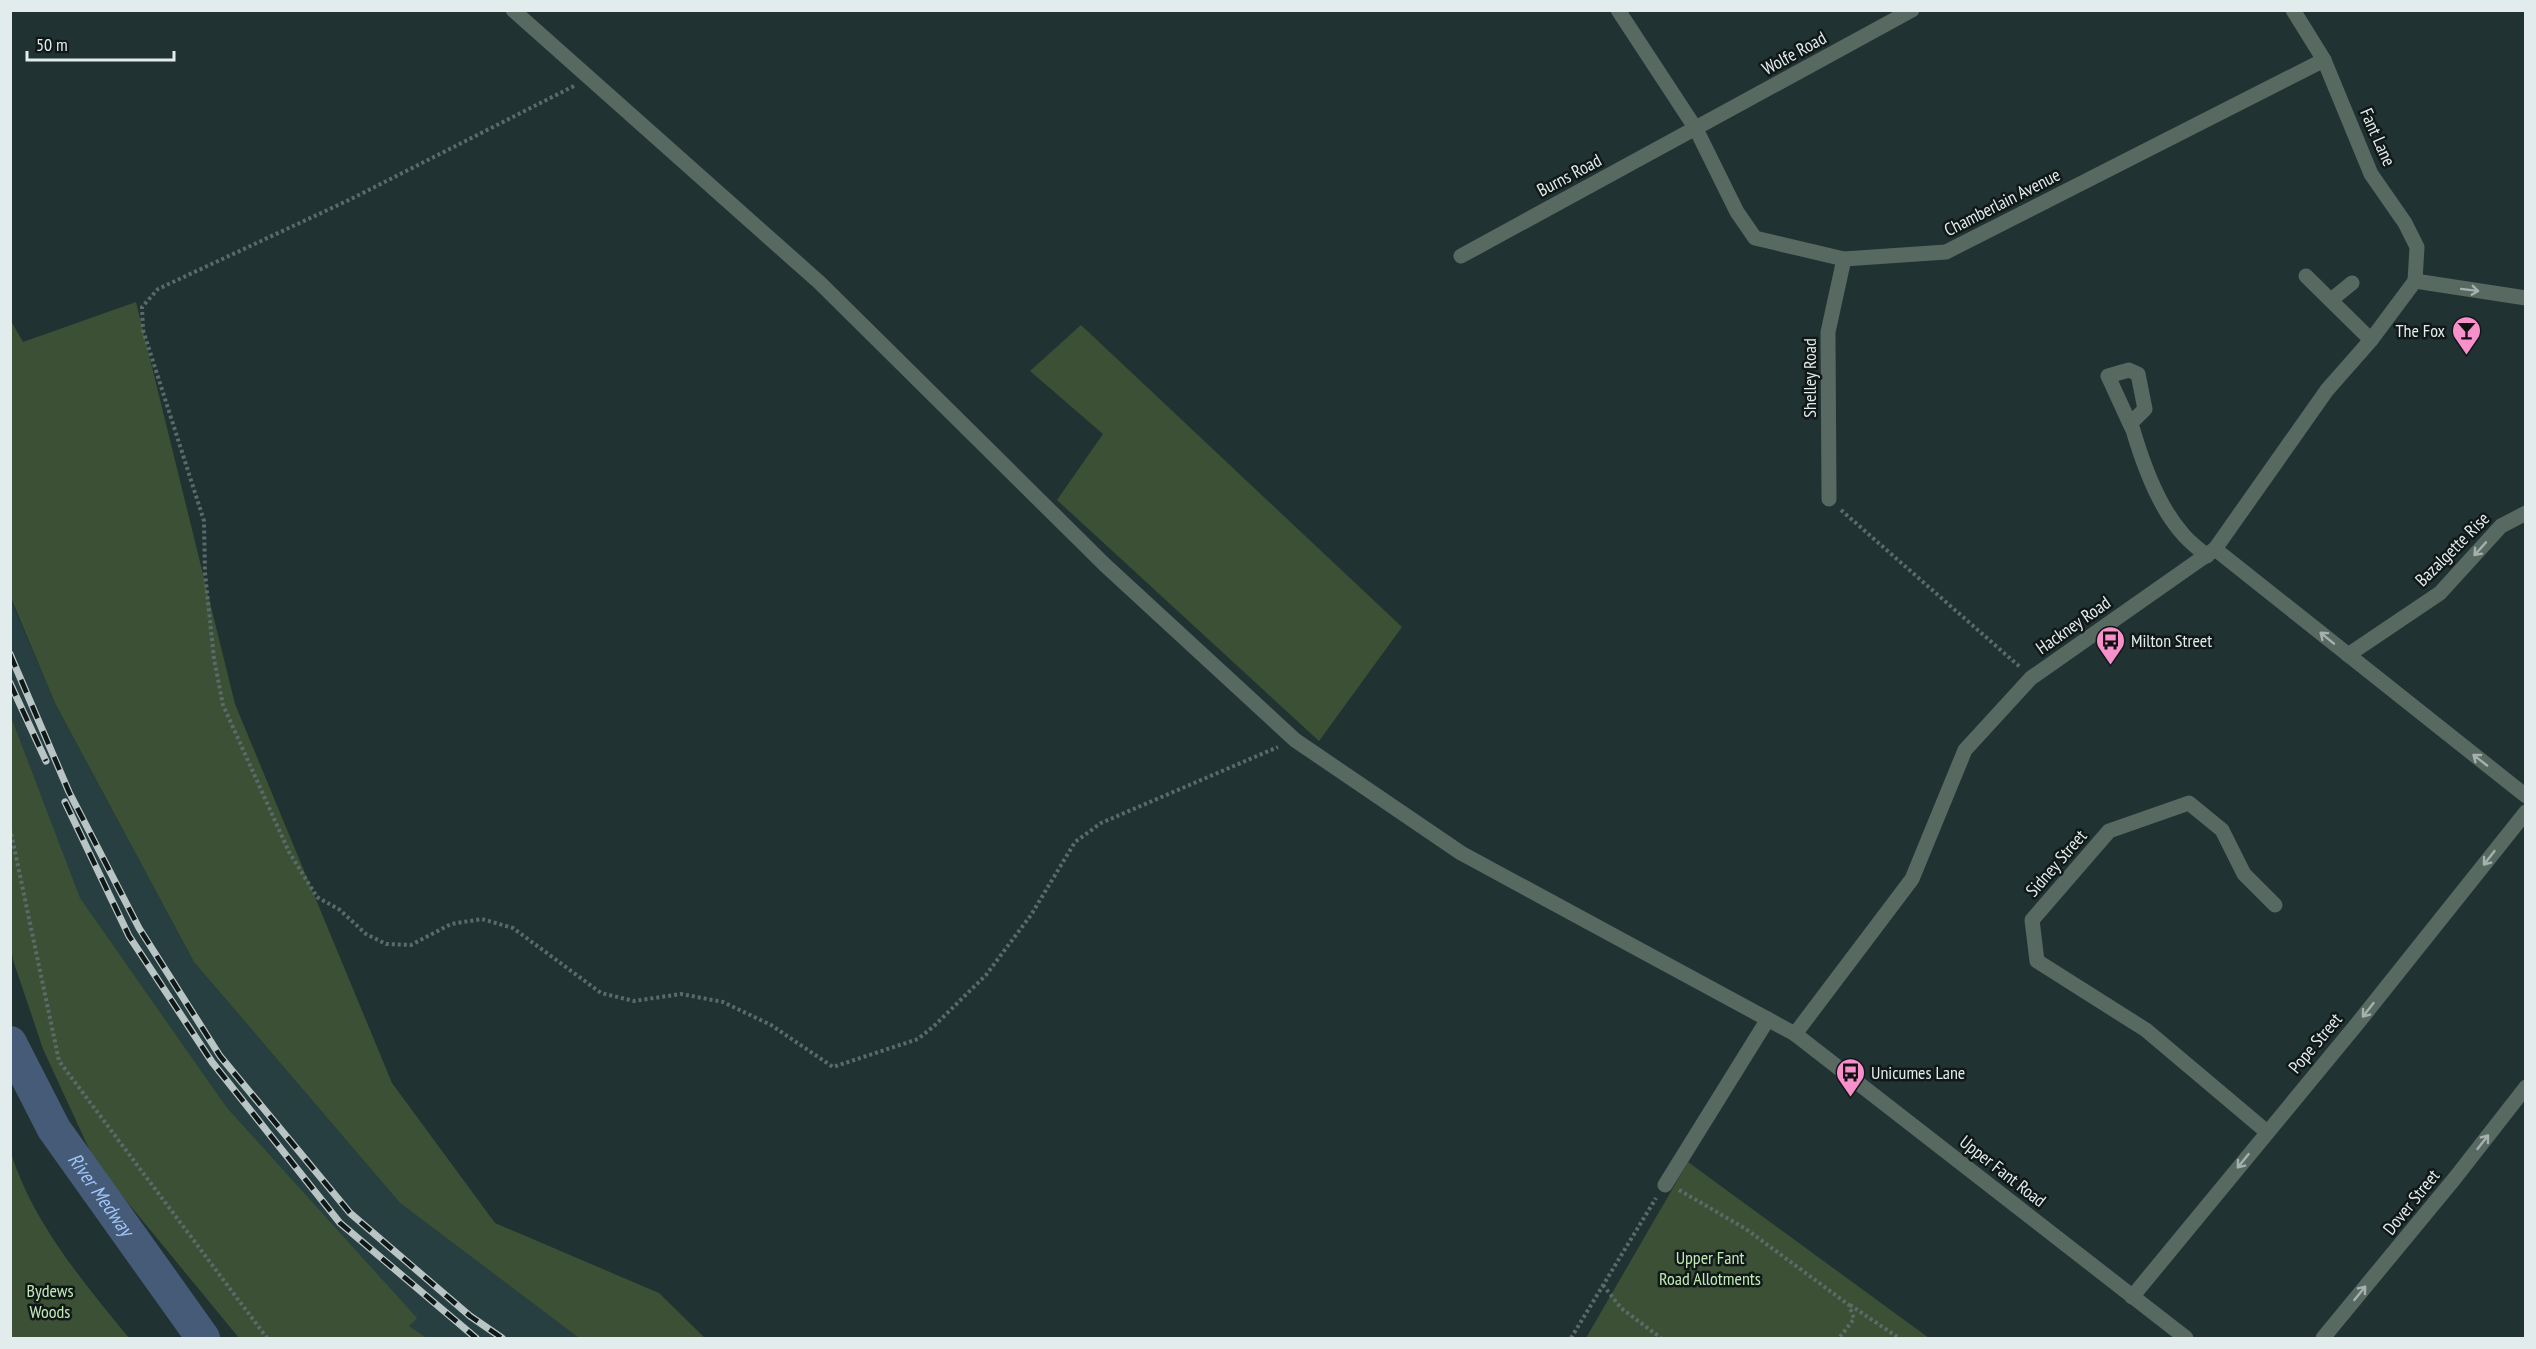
<svg xmlns="http://www.w3.org/2000/svg" width="2536" height="1349" font-family="'PT Sans Narrow',sans-serif">
  <style>
    .built { fill: #273f40 }
    .green { fill: #3c5035 }
    .lines { fill: none; stroke-linecap: round; stroke-linejoin: round }
    .river { stroke: #465b77; stroke-width: 34 }
    .path { stroke: #5b6a6a; stroke-width: 4; stroke-dasharray: 3 3; stroke-linecap: butt }
    .minor { stroke: #586962; stroke-width: 15 }
    .rail-casing { stroke: #b9c5c5; stroke-width: 7 }
    .rail { stroke: #111818; stroke-width: 4.5; stroke-dasharray: 14; stroke-linecap: butt }
    .oneway { stroke: #a4b1ae }
    .labels { text-anchor: middle; dominant-baseline: central; stroke-width: 5; stroke-linejoin: round; paint-order: stroke }
    .street-label { font-size: 18px; fill: #e2ecec; stroke: #111818 }
    .poi-label { font-size: 18px; fill: #e2ecec; stroke: #111818; text-anchor: start }
    .park-label { font-size: 18px; fill: #c2eab5; stroke: #111818 }
    .water-label { font-size: 20px; font-style: italic; fill: #9fc4f7; stroke: #111818 }
  </style>
  <rect width="100%" height="100%" fill="#213232"/>
  <path class="built" d="M10,598l45,105 139,259 206,241 179,135h-152l-18,-12 -163,-150 -199,-282 -29,-155 -8,-22z"/>
  <g class="green">
    <path d="M136,302l99,402 157,379 103,140 164,70 46,45h-126l-179,-135 -206,-241 -139,-259 -44,-105v-277l12,21z"/>
    <path d="M1081,325l321,302 -83,114 -262,-241 46,-66 -73,-63z"/>
    <path d="M11,717l69,181 147,210 190,210 -8,8 18,12h-188l-143,-174 -53,-115 -30,-89 -3,-22z"/>
    <path d="M11,1153c22,70 73,130 118,185h-118z"/>
    <path d="M1688,1162l241,176h-343z"/>
  </g>
  <g class="lines">
    <path class="river" id="s1" d="M10,1043l44,86 149,209"/>
    <g class="path">
      <path d="M574,86l-225,114 -191,89 -16,18 1,23 61,191 1,52 9,86 9,46 66,147 28,45 23,13 26,24 20,10 25,1 40,-21 31,-5 31,9 88,65 33,8 47,-7 42,8 48,23 62,42 85,-28 16,-13 52,-51 45,-60 44,-73 26,-19 177,-76"/>
      <path d="M1841,510l179,157"/>
      <path d="M10,828l49,233 208,277"/>
      <path d="M1679,1190l67,39 103,76 5,14 -15,19"/>
      <path d="M1603,1285l18,23 40,30"/>
      <path d="M1850,1305l49,33"/>
      <path d="M1571,1338l85,-140"/>
    </g>
    <g class="minor">
      <path d="M513,10l307,273 285,282 190,175 166,113 334,181 391,304"/>
      <path d="M1618,10l78,119 41,83 18,26 89,21 102,-7 378,-192"/>
      <path d="M2293,10l31,50 47,114 34,49 12,24 -2,34"/>
      <path d="M1461,256l451,-246"/>
      <path d="M2306,276l65,64"/>
      <path d="M2415,281l111,17"/>
      <path d="M2331,300l21,-17"/>
      <path d="M2130,424l15,-15 -7,-35 -9,-4 -21,6 22,48 3,6c10,34 25,76 49,103 7,9 16,15 25,23"/>
      <path d="M1829,499l-1,-167 16,-73"/>
      <path d="M2215,549l311,247"/>
      <path d="M2348,655l92,-62 61,-67 25,-13"/>
      <path d="M1795,1034l117,-155 53,-129 66,-72 184,-129 112,-159 44,-50 44,-59"/>
      <path d="M2267,1132l-121,-102 -109,-69 -5,-41 77,-89 80,-28 33,27 22,44 31,31"/>
      <path d="M1665,1185l103,-166"/>
      <path d="M2132,1297l225,-273 169,-212"/>
      <path d="M2323,1338l132,-160 71,-91"/>
    </g>
    <defs>
      <g id="rail">
        <path d="M10,654l59,138 70,136 81,128 130,157 120,103 32,22"/>
        <path d="M10,683l36,78"/>
        <path d="M65,802l64,134 83,126 128,161 136,115"/>
      </g>
    </defs>
    <use href="#rail" class="rail-casing"/>
    <use href="#rail" class="rail"/>
  </g>
  <defs><path id="oneway-shaft" d="M-6 0H5M1.5-3L5.5 0L1.5 3" fill="none" stroke-width="1.6" stroke-linecap="round" stroke-linejoin="round" transform="scale(1.5)"/></defs>
  <g class="oneway">
    <use href="#oneway-shaft" transform="translate(2470 290) rotate(7)"/>
    <use href="#oneway-shaft" transform="translate(2480 549) rotate(132)"/>
    <use href="#oneway-shaft" transform="translate(2327 638) rotate(-141)"/>
    <use href="#oneway-shaft" transform="translate(2480 760) rotate(-142)"/>
    <use href="#oneway-shaft" transform="translate(2489 858) rotate(128)"/>
    <use href="#oneway-shaft" transform="translate(2368 1010) rotate(128)"/>
    <use href="#oneway-shaft" transform="translate(2483 1142) rotate(-52)"/>
    <use href="#oneway-shaft" transform="translate(2243 1161) rotate(129)"/>
    <use href="#oneway-shaft" transform="translate(2360 1293) rotate(-51)"/>
  </g>
  <defs>
    <symbol id="bar-pin" viewBox="-11 -11 22 30"><path d="M0 17L-7.5 6A9.5 9.5 0 1 1 7.5 6Z" fill="#f890cc" stroke="#111818"/><path d="M-6-5H6L.8 .8V4.5H3.5V6h-7V4.5H-.8V.8Z" fill="#111"/></symbol>
    <symbol id="bus-pin" viewBox="-11 -11 22 30"><path d="M0 17L-7.5 6A9.5 9.5 0 1 1 7.5 6Z" fill="#f890cc" stroke="#111818"/><path d="M-5-6H5V4H4V6H2V4H-2V6H-4V4H-5ZM-3.5-4V0h7V-4ZM-3.5 1.2v1.5H-2V1.2ZM2 1.2v1.5H3.5V1.2Z" fill="#111"/></symbol>
  </defs>
  <g fill-rule="evenodd">
    <use href="#bar-pin" x="2450" y="314" width="33" height="45"/>
    <use href="#bus-pin" x="2094" y="624" width="33" height="45"/>
    <use href="#bus-pin" x="1834" y="1056" width="33" height="45"/>
  </g>
  <g class="labels">
    <g class="street-label">
      <text transform="translate(1794 53) rotate(-29)">Wolfe Road</text>
      <text transform="translate(2378 137) rotate(66)">Fant Lane</text>
      <text transform="translate(1569 175) rotate(-28)">Burns Road</text>
      <text transform="translate(2002 202) rotate(-27)">Chamberlain Avenue</text>
      <text transform="translate(1809 378) rotate(-90)">Shelley Road</text>
      <text transform="translate(2452 549) rotate(-45)">Bazalgette Rise</text>
      <text transform="translate(2073 625) rotate(-35)">Hackney Road</text>
      <text transform="translate(2056 863) rotate(-49)">Sidney Street</text>
      <text transform="translate(2315 1043) rotate(-50)">Pope Street</text>
      <text transform="translate(2003 1171) rotate(38)">Upper Fant Road</text>
      <text transform="translate(2411 1202) rotate(-51)">Dover Street</text>
    </g>
    <g class="poi-label">
      <text x="2445" y="330" text-anchor="end">The Fox</text>
      <text x="2131" y="640">Milton Street</text>
      <text x="1871" y="1072">Unicumes Lane</text>
    </g>
    <g class="park-label">
      <text x="1710" y="1257">Upper Fant<tspan x="1710" dy="21">Road Allotments</tspan></text>
      <text x="50" y="1290">Bydews<tspan x="50" dy="21">Woods</tspan></text>
    </g>
    <g class="water-label">
      <text stroke="none"><textPath href="#s1" startOffset="177">River Medway</textPath></text>
    </g>
  </g>
  <rect width="2536" height="1349" fill="none" stroke="#e2ecec" stroke-width="24"/>
  <path d="M27 51v9h147v-9" fill="none" stroke="#e2ecec" stroke-width="3"/>
  <text x="36" y="51" font-size="18" fill="#e2ecec" stroke="#111818" stroke-width="4.5" paint-order="stroke">50 m</text>
</svg>
